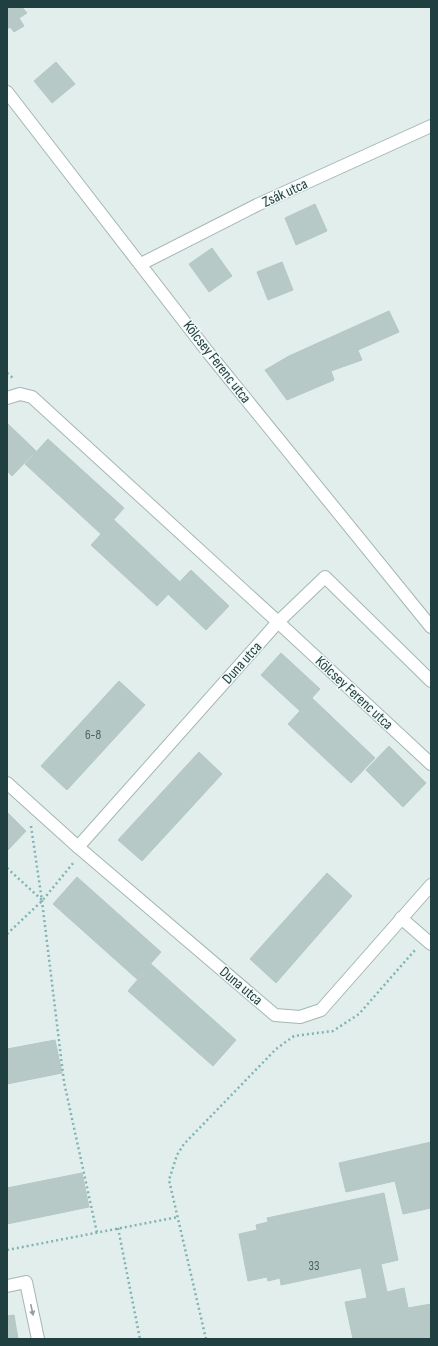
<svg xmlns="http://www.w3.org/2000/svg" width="438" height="1346" font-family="'Sofia Sans Condensed',sans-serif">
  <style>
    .building { fill: #b7c9c6; stroke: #b4c8c6 }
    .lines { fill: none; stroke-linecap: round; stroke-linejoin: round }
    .minor-casing { stroke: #a4b6b5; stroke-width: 14 }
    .path { stroke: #80b3b4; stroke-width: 2.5; stroke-dasharray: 2 3; stroke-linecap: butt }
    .minor { stroke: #fff; stroke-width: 12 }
    .oneway { fill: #909fa0 }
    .labels { text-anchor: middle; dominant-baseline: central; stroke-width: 3; stroke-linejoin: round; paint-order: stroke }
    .number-label { font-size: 13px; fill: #466262 }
    .street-label { font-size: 15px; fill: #203f40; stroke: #f3faf8 }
  </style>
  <rect width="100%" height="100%" fill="#e2eeec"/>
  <g class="building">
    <path d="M7,7h15l5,6 -8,5 5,8 -10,6 -4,-5 -3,2z"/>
    <path d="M56,62l19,22 -23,19 -18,-22z"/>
    <path d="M315,204l12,27 -31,14 -11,-27z"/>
    <path d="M212,248l20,28 -23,16 -20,-28z"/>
    <path d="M282,262l11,28 -25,10 -11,-28z"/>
    <path d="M389,311l10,21 -41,18 -9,-21z"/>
    <path d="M349,329l13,31 -31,11 3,9 -47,20 -22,-30 24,-14z"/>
    <path d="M7,423l29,28 -24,25 -5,-5z"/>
    <path d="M48,439l76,69 -23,26 -76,-70z"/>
    <path d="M114,520l66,62 -23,24 -66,-61z"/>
    <path d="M191,570l38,36 -23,24 -38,-36z"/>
    <path d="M281,653l39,36 -20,22 -39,-36z"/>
    <path d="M119,681l26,24 -78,85 -26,-24z"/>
    <path d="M312,698l63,60 -24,25 -63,-59z"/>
    <path d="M389,746l37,37 -23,24 -37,-37z"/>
    <path d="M199,752l23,22 -80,87 -24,-21z"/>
    <path d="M7,812l19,19 -19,20z"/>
    <path d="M327,873l25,23 -76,87 -26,-24z"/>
    <path d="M77,877l84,75 -24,27 -84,-75z"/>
    <path d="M151,964l85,76 -23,26 -85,-75z"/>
    <path d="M55,1040l7,33 -55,11v-35z"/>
    <path d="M431,1142v66l-28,6 -8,-33 -49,11 -7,-29z"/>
    <path d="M82,1173l7,34 -82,17v-36z"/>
    <path d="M384,1193l14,67 -17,4 6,28 17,-4 4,20 23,-4v35h-78l-8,-37 22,-4 -6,-30 -80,17 -1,-7 -12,3 -1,-4 -19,4 -9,-47 18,-4 -1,-5 12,-3 -1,-4z"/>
    <path d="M14,1315l4,24h-11v-23z"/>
  </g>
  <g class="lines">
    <defs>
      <g id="minor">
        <path d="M7,92l200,259 224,276"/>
        <path d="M141,264l116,-59 174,-79"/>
        <path d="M7,398l13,-4 12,3 246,225 153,142"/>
        <path d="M7,783l71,64 197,168 25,2 21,-7 110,-125"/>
        <path d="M78,847l200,-225 47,-45 106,104"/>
        <path d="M401,918l30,26"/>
        <path d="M7,1286l19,-4 12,57"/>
      </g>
    </defs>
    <use href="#minor" class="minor-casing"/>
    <g class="path">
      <path d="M7,373l7,6"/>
      <path d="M31,826l11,75 22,181 33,151"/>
      <path d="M7,868l35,32"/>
      <path d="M7,934l35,-33 32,-39"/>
      <path d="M118,1228l22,111"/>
      <path d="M7,1250l171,-33"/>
      <path d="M206,1339l-37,-159 8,-25 7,-11 92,-95 18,-13 39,-5 26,-17 56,-64"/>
    </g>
    <use href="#minor" class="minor"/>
  </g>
  <defs><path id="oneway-solid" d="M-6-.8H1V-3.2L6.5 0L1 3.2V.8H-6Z"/></defs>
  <use class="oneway" href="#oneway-solid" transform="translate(32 1310) rotate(78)"/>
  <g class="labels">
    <g class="number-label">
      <text x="93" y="735">6-8</text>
      <text x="314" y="1266">33</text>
    </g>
    <g class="street-label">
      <text transform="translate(285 193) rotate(-25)">Zsák utca</text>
      <text transform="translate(217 362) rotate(52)">Kölcsey Ferenc utca</text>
      <text transform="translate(242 663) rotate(-48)">Duna utca</text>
      <text transform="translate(354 693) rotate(43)">Kölcsey Ferenc utca</text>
      <text transform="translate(241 986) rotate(40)">Duna utca</text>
    </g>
  </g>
  <rect width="438" height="1346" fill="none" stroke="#203f40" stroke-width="16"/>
</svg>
